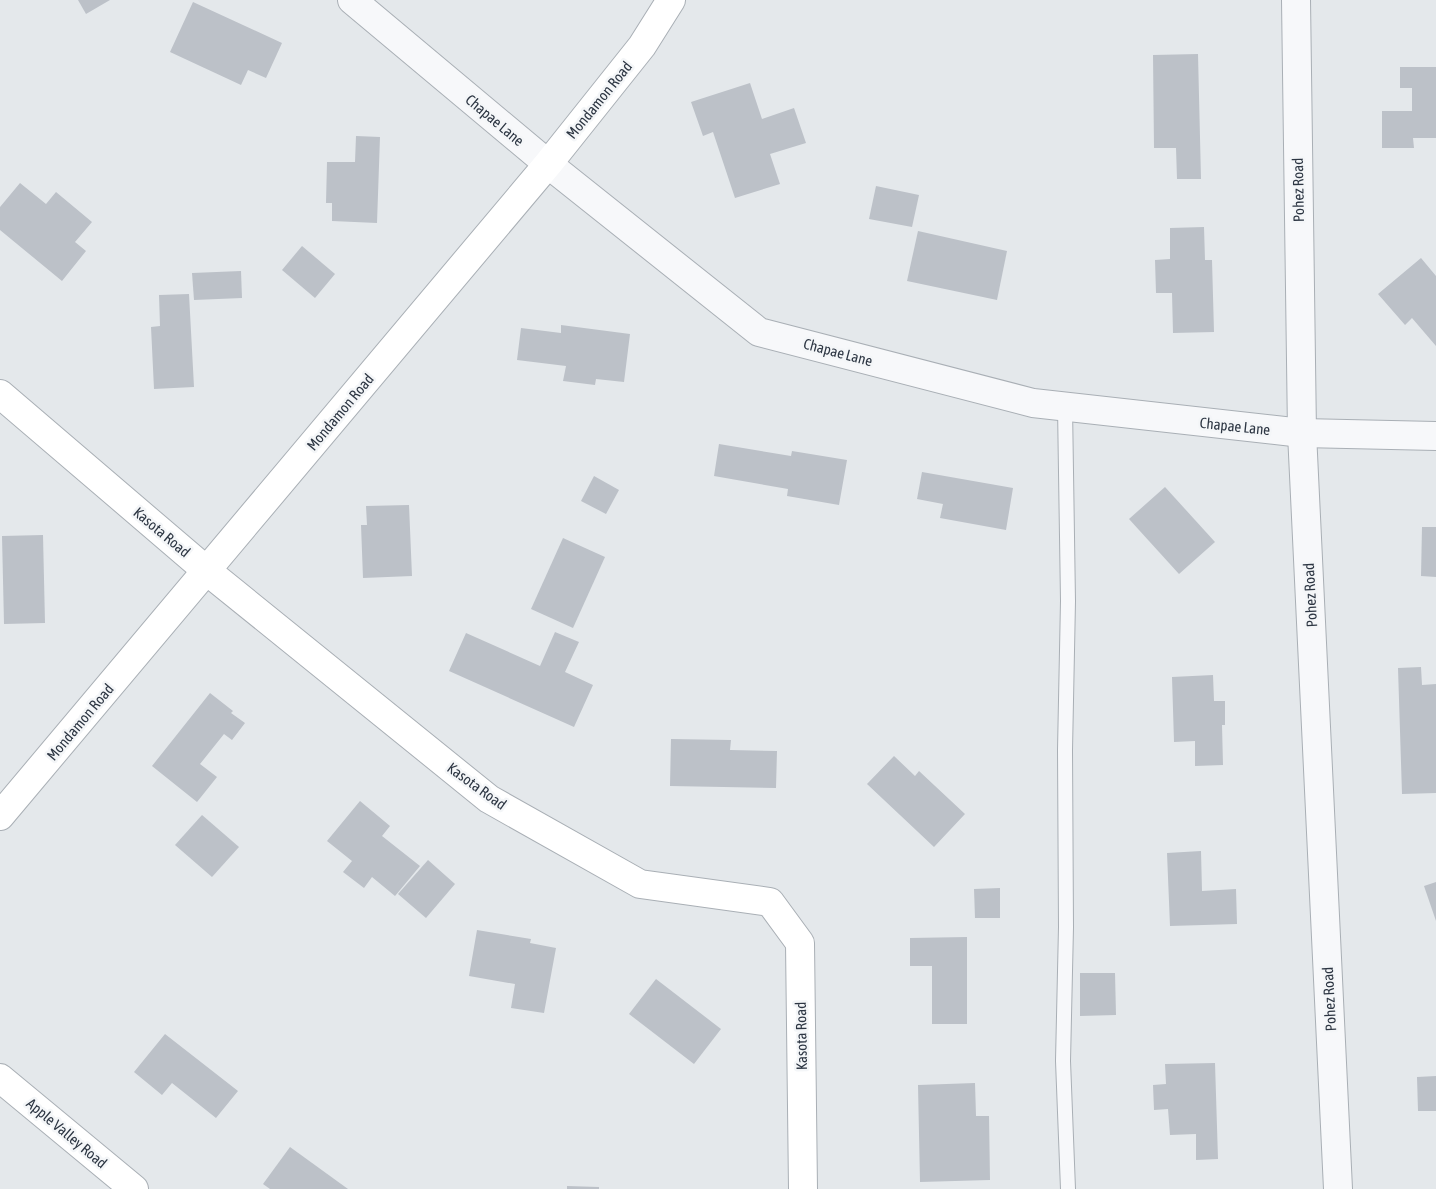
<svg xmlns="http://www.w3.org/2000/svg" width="1436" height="1189" font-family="'Asap Condensed',sans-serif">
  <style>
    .building { fill: #bcc1c8 }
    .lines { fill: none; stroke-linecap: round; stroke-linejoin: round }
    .lane-casing { stroke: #a9afb5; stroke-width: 16 }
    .street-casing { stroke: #a9afb5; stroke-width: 30 }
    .secondary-casing { stroke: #a9afb5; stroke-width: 30 }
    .lane { stroke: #f7f8fa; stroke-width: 14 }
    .street { stroke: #f7f8fa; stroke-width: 28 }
    .secondary { stroke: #fff; stroke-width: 28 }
    .labels { text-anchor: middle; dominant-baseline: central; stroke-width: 5; stroke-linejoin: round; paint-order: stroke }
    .street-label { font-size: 15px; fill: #2d3643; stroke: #f4f6f8 }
  </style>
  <rect width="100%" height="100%" fill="#e4e8eb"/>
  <g class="building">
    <path d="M78,0h32l-24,14z"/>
    <path d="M193,2l89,41 -16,35 -18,-8 -7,15 -71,-33z"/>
    <path d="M1198,54l3,125h-24l-1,-31h-22l-1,-93z"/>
    <path d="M1400,67h36v71h-23l1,10h-32v-37h30v-23h-12z"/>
    <path d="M750,83l12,36 32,-11 12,35 -36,11 10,30 -45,14 -22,-66 -10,4 -12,-34z"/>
    <path d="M356,136l24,1 -3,86 -45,-2v-18h-6l1,-41h28z"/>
    <path d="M20,183l26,21 10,-12 36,30 -17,20 11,9 -24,30 -62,-51v-23z"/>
    <path d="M876,186l43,9 -7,32 -43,-8z"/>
    <path d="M1204,227l1,33h7l2,72 -41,1 -1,-40h-16l-1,-33 15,-1v-31z"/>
    <path d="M918,231l89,20 -10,49 -90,-19z"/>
    <path d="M302,246l33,28 -20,24 -33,-28z"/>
    <path d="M1421,258l15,18v70l-24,-28 -7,7 -27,-31z"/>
    <path d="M241,271l1,27 -48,2 -2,-27z"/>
    <path d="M189,294l5,93 -40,2 -3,-62 9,-1 -1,-31z"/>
    <path d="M561,325l69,9 -6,48 -28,-3 -1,6 -32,-4 3,-15 -49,-6 4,-32 40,5z"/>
    <path d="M719,444l72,12 1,-5 55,9 -8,45 -52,-9 1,-7 -74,-13z"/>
    <path d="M922,472l91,16 -7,42 -66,-12 3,-14 -26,-5z"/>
    <path d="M594,476l25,14 -13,24 -25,-13z"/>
    <path d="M1165,487l50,55 -36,32 -50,-55z"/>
    <path d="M409,505l3,71 -49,2 -2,-53h6l-1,-19z"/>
    <path d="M1422,527h14v50l-15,-1z"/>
    <path d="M43,535l2,88 -41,1 -2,-88z"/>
    <path d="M563,538l42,19 -32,71 -42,-19z"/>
    <path d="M555,632l24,10 -14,30 28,13 -19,42 -125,-56 17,-38 74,33z"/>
    <path d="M1421,667l1,18 14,-1v109l-34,1 -4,-126z"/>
    <path d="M1213,675l1,26h11v24h-3l1,40 -28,1v-25l-21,1 -2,-65z"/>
    <path d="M210,693l23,18 -2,2 14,10 -13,17 -8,-6 -24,30 17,13 -20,25 -45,-36z"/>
    <path d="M671,739l60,1 -1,10 47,1 -1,37 -106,-2z"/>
    <path d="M894,756l21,20 4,-5 46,43 -31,33 -67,-63z"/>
    <path d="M360,801l30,25 -8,10 38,30 -25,30 -23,-19 -8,11 -21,-16 9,-11 -25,-20z"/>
    <path d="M202,815l37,32 -27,30 -37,-32z"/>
    <path d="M1201,851l1,40 34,-2 1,35 -67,2 -3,-73z"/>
    <path d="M428,860l27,24 -29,34 -28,-24z"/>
    <path d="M1436,882v39l-12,-35z"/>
    <path d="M1000,888v30h-25l-1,-29z"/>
    <path d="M477,930l54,9 -1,4 26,5 -12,65 -33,-5 4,-24 -46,-8z"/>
    <path d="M967,937v87h-35v-58h-22v-28z"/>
    <path d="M1080,973h35l1,42 -36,1z"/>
    <path d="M656,979l65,50 -27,35 -65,-50z"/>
    <path d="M165,1034l73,57 -22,27 -44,-35 -10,12 -28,-23z"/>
    <path d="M1215,1063l3,96 -22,1v-26l-26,1 -2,-26 -14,1 -1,-25 13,-1 -1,-20z"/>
    <path d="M1436,1076v35h-18l-1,-34z"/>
    <path d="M975,1083l1,33h13l1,64 -70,2 -2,-97z"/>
    <path d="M290,1147l58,42h-78l-7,-5z"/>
    <path d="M567,1186l32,1v2h-32z"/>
  </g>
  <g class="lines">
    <defs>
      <path id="lane" d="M1065,407l3,194 -3,149 1,177 -3,134 5,128"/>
      <g id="street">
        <path d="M352,0l196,164 211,168 274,71 269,30 134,3"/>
        <path d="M1296,0l6,433 36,756"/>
      </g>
      <g id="secondary">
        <path d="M0,394l207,177 282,228 151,85 130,18 30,41 3,246"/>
        <path d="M0,816l548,-652 94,-118 29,-46"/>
        <path d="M0,1078l134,111"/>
      </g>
    </defs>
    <use href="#lane" class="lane-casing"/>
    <use href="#street" class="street-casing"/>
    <use href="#secondary" class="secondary-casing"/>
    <use href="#lane" class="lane"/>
    <use href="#street" class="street"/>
    <use href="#secondary" class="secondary"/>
  </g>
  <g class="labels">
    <g class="street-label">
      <text transform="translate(599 100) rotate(-51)">Mondamon Road</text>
      <text transform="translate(495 120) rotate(40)">Chapae Lane</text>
      <text transform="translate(1298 190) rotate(-91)">Pohez Road</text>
      <text transform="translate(838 352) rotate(15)">Chapae Lane</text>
      <text transform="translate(340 412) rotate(-50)">Mondamon Road</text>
      <text transform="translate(1235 426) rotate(6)">Chapae Lane</text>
      <text transform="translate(162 532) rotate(40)">Kasota Road</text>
      <text transform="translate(1310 595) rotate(-93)">Pohez Road</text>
      <text transform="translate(80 722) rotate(-50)">Mondamon Road</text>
      <text transform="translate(477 786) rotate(36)">Kasota Road</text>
      <text transform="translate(1329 999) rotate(-93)">Pohez Road</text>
      <text transform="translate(801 1036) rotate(-91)">Kasota Road</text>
      <text transform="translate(67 1133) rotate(40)">Apple Valley Road</text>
    </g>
  </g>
</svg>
